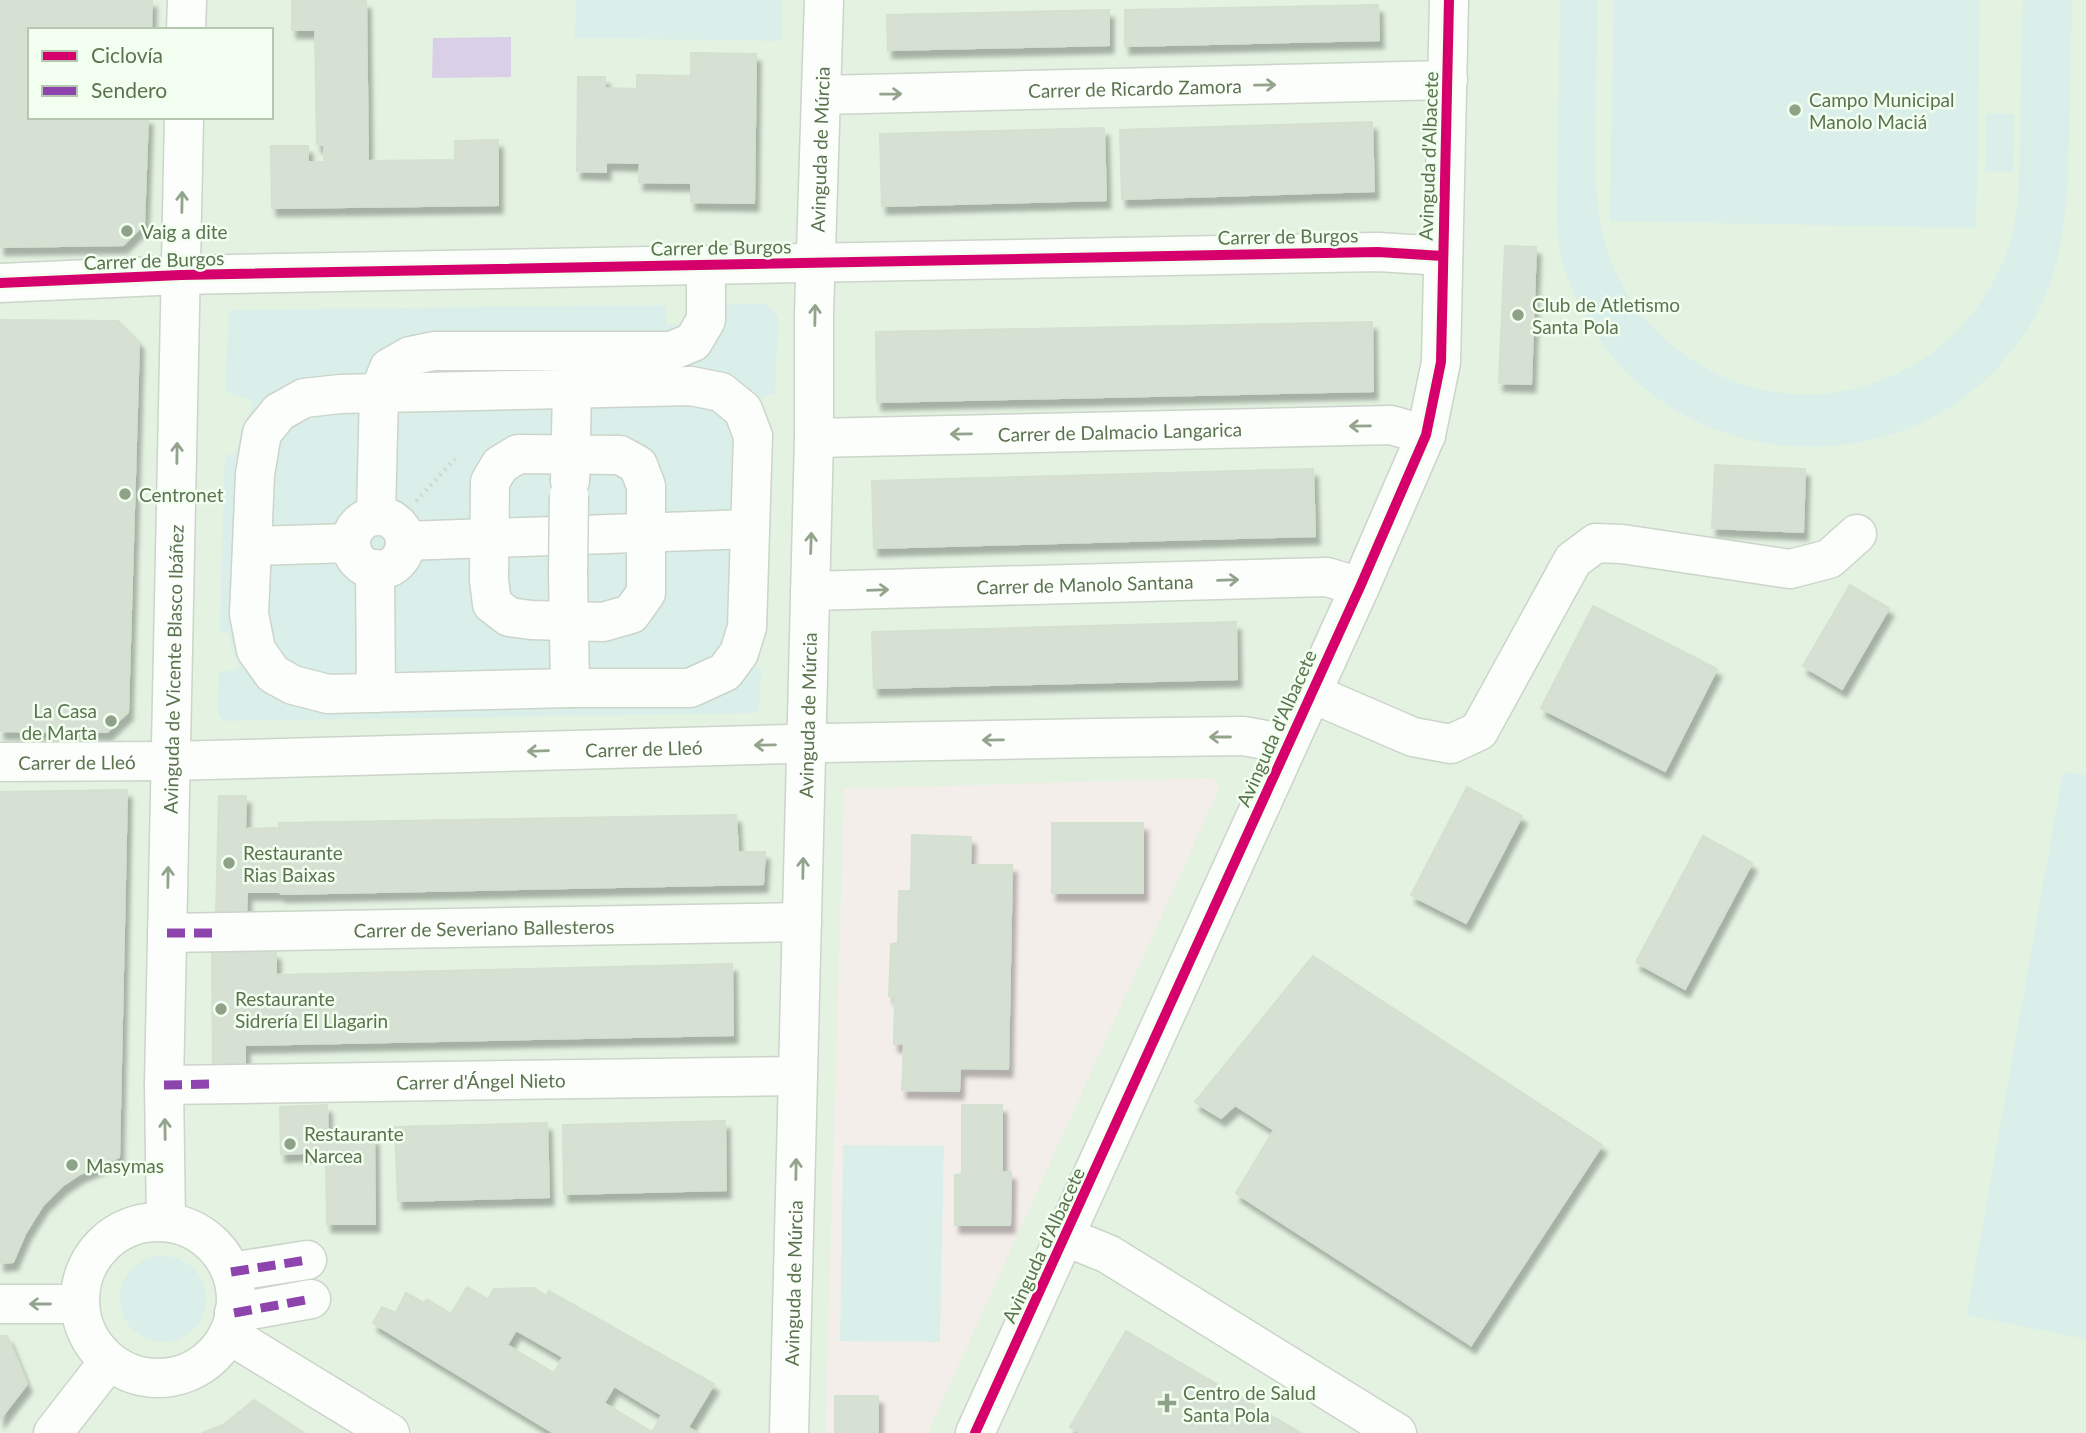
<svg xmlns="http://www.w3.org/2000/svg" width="2086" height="1433" font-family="Lato,sans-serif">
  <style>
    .residential { fill: #e3f2e1; fill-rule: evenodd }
    .education { fill: #f4eeea }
    .green { fill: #daefe9 }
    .water { fill: #d9d0e7 }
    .building { fill: #d6e1d4; stroke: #d4e0d0; stroke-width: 2; fill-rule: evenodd; filter: url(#shadow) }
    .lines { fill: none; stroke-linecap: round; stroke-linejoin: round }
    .minor-casing { stroke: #cbd5c9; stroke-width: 41 }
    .path { stroke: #d0d8cc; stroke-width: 4.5; stroke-dasharray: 2 5; stroke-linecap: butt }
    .minor { stroke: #fcfefc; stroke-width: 38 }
    .minor-bridge-casing { stroke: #cbd5c9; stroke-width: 41; stroke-linecap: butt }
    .minor-bridge { stroke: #fcfefc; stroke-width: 38 }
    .quiet { stroke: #8e44ad; stroke-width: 9; stroke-dasharray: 18 9; stroke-linecap: butt }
    .cycleway-casing { stroke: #f1fef0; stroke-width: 15 }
    .cycleway { stroke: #d6006c; stroke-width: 10 }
    .oneway { stroke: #93a48c }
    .poi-dot { fill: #8ea287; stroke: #f1fef0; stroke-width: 2.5 }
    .labels { text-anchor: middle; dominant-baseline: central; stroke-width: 5; stroke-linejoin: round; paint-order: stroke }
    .street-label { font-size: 19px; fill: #5b744f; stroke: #f1fef0 }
    .poi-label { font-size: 19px; fill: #5b744f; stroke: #f1fef0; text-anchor: start }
  </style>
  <defs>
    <filter id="shadow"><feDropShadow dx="4.5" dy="8" stdDeviation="2" flood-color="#0004"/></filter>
  </defs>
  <rect width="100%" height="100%" fill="#eef7ee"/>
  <path class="residential" d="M0,0h2086v1433h-2086zM30,30h241v87h-241z"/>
  <path class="education" d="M1212,778l8,9 -292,646h-103l19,-644z"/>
  <g class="green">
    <path d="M576,0h206v41l-207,-3z"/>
    <path d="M1560,0h37c0,39 -1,78 -1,116 -1,59 -4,111 24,165 14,29 36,53 62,72 112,83 267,36 321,-91 19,-42 16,-90 17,-135 1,-42 2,-85 3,-127h49c-1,42 -2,85 -3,127 -2,66 -1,132 -35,191 -113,196 -410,162 -472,-58 -3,-11 -3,-24 -5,-36z"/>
    <path d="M1614,0h366l-4,228 -366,-7z"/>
    <path d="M1986,113l28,1 -1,58 -28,-1z"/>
    <path d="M765,303l13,14 -3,77h-6l-10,7 10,33h5l-7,192h-5l-10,39 9,4 -2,40 -6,4 -530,8 -5,-9 1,-41h14l7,-5 -7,-13 -4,-20 -9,-1 5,-177h10l7,-28 12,-25 -29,-11 4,-81 437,-5v19l55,2 1,-21z"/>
    <path d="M2063,772l23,3v564l-119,-24z"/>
    <path d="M843,1145l101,1 -4,196 -100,-1z"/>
    <circle cx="163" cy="1299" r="43"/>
  </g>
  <path class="water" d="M511,37v40l-79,1 1,-40z"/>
  <g class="building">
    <path d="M0,0h152l-1,30h-121v87h118l-4,107 -21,21 -123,2z"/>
    <path d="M292,0l74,1 2,160 87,-1v-19l43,-1v65l-226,3 -1,-62h37v16h16v-17l-7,-1 -2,-114h-23z"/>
    <path d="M1378,5l1,35 -254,6v-36z"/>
    <path d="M1109,10v35l-221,5 -1,-35z"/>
    <path d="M691,53l65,1 -2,149 -63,-1v-19l-52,-1 1,-19 -34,-1v10l-29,-1 1,-94h27v11l32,1v-14l54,1z"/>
    <path d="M1372,122l2,69 -252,8 -2,-69z"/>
    <path d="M1104,128l2,72 -224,6 -2,-72z"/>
    <path d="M1505,246l31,1 -5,137 -32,-1z"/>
    <path d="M0,320l118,1 21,21 -11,370 -21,20 -107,-1z"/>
    <path d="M1372,322l1,69 -496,11 -1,-70z"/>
    <path d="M1715,465l90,4 -2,63 -91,-4z"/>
    <path d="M1313,469l2,67 -441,12 -2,-67z"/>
    <path d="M1850,585l39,23 -47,81 -39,-23z"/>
    <path d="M1593,606l124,63 -52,102 -124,-63z"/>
    <path d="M1236,622l1,57 -363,9 -2,-56z"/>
    <path d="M1467,787l55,29 -56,107 -55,-28z"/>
    <path d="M127,790l-8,367 -39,17 -18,12 -19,19 -18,29 -12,28 -13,1v-471z"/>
    <path d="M219,796h27l-1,33 34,-1v-5l457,-8 2,37h27l-2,32 -482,10 -1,-2h-33l-1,23 -30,1z"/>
    <rect x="1052" y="823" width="91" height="70"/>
    <path d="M912,835l59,2 -1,28h42l-4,204 -48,-1 -1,23 -57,-1 2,-46h-10l1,-48h-6l2,-52 7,-1 1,-52h12z"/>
    <path d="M1703,836l49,27 -67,126 -49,-27z"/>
    <path d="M212,952h64v23l456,-11 1,71 -488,10v22h-32z"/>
    <path d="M1313,956l289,189 -131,200 -235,-152 38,-63 -39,-25 -14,13 -26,-16z"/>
    <path d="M327,1105l1,33 46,-1 1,87h-48l-1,-72 -45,2 -1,-47z"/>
    <path d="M962,1105h40v67h9l-1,53h-55v-50l7,-1z"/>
    <path d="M725,1121l1,69 -162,4 -1,-69z"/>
    <path d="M547,1123l2,74 -151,4 -3,-74z"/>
    <path d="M467,1287l21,12 6,-10 40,-1 12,8 3,-5 165,93 -26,43 9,6h-143l-181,-110 9,-16 14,6 10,-20 18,10 3,-4 24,15zM516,1330l47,27 -9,16 -47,-28zM614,1386l48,29 -10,17 -48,-29z"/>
    <path d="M1126,1331l175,102h-220l-11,-6z"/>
    <path d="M0,1336h7l20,48 -27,35z"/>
    <rect x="835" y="1396" width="43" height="37"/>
    <path d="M254,1400l50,33h-102l21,-8z"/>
  </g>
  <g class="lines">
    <defs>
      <g id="minor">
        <path d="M186,30l1,-30"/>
        <path id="s1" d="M823,95l625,-15"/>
        <path d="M0,283l181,-8 1197,-23 65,4"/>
        <path d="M691,386l30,6 22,18 10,26 -6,191 -8,26 -14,19 -35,16h-120l-242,6 -35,-9 -20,-11 -17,-24 -7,-36 3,-68 3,-72 7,-41 17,-21 25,-14 36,-4z"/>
        <path id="s2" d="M814,438l577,-13 35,10"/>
        <path d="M518,454l102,1 18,10 8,21v107l-15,21 -28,8 -72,-2 -22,-3 -17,-13 -3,-24 1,-98 10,-17z"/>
        <path d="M570,481l2,-92"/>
        <path d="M376,515l3,-122 10,-25 21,-12 24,-5h237l22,-9 13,-22v-55"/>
        <circle cx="378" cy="543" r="27"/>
        <path d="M405,541l345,-12"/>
        <path d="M252,546l99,-3"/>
        <path d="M375,569l1,124"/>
        <path d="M568,573l2,115"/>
        <path id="s3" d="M810,591l517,-14 33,10"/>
        <path d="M1311,693l102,44 38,7 28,-13 94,-171 23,-17 26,1 168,25 39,-10 28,-25"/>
        <path id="s4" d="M0,762l170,-1 655,-18 270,-5 148,-2 45,8"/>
        <path id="s5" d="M167,933l635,-11"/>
        <path id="s6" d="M164,1085l634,-9"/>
        <path id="s7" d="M166,1222l-2,-137 20,-968"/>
        <circle cx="158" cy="1300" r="78"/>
        <path d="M1066,1237l42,17 289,179"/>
        <path d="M231,1272l76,-12"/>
        <path d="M0,1304h79"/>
        <path d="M234,1313l77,-14"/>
        <path d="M228,1334l162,99"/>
        <path d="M53,1433l56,-72"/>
        <path id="s8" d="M789,1433l25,-995v-124l10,-314"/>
        <path d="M975,1433l385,-846 66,-152 15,-73 8,-362"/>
      </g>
    </defs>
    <use href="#minor" class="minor-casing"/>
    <path class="path" d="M416,501l39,-42"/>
    <use href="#minor" class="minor"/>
    <defs>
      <path id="minor-bridge" d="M568,573l1,-78"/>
    </defs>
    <use href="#minor-bridge" class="minor-bridge-casing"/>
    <use href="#minor-bridge" class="minor-bridge"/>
    <g class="quiet">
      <path d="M167,933h46"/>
      <path d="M164,1085l50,-1"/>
      <path d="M231,1272l76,-12"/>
      <path d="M234,1313l77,-14"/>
    </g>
    <defs>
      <g id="cycleway">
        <path d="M0,283l181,-8 1197,-23 65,4"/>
        <path d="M975,1433l385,-846 66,-152 15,-73 8,-362"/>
      </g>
    </defs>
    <use href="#cycleway" class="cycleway-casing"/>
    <use href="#cycleway" class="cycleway"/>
  </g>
  <defs><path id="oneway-shaft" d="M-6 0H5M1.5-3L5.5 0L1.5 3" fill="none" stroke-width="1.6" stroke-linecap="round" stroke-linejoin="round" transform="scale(1.75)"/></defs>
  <g class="oneway">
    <use href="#oneway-shaft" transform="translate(1265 85) rotate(-1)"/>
    <use href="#oneway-shaft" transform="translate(891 94) rotate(-1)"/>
    <use href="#oneway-shaft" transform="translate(182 202) rotate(-89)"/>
    <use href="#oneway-shaft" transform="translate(815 315) rotate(-89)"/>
    <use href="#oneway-shaft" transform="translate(1360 426) rotate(179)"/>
    <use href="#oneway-shaft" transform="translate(961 434) rotate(179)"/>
    <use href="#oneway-shaft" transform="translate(177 453) rotate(-89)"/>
    <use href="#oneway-shaft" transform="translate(811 543) rotate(-88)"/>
    <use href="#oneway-shaft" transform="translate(1228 580) rotate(-2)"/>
    <use href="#oneway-shaft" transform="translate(878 590) rotate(-2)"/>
    <use href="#oneway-shaft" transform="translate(1220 737) rotate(180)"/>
    <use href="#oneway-shaft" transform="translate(993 740) rotate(179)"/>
    <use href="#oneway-shaft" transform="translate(765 745) rotate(179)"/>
    <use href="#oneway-shaft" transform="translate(538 751) rotate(178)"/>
    <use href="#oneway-shaft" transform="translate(803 868) rotate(-89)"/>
    <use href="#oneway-shaft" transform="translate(168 877) rotate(-89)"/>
    <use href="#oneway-shaft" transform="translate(165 1129) rotate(-91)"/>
    <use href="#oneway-shaft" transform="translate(796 1169) rotate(-89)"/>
    <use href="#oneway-shaft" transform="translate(40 1304) rotate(180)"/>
  </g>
  <g class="poi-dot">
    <circle cx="1795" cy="110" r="7"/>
    <circle cx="127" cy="231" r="7"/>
    <circle cx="1518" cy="315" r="7"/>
    <circle cx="125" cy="494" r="7"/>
    <circle cx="111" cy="721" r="7"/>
    <circle cx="229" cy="863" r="7"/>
    <circle cx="221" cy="1009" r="7"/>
    <circle cx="290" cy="1144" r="7"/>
    <circle cx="72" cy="1165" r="7"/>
    <path d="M1163.5 1392.5h7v7h7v7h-7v7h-7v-7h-7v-7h7z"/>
  </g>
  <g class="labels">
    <g class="street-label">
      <text stroke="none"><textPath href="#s1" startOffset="312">Carrer de Ricardo Zamora</textPath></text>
      <text stroke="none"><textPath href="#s8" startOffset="1284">Avinguda de Múrcia</textPath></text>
      <text transform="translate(1428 156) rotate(-88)">Avinguda d'Albacete</text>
      <text transform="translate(1288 236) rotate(-1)">Carrer de Burgos</text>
      <text transform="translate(721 247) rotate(-1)">Carrer de Burgos</text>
      <text transform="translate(154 260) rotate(-2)">Carrer de Burgos</text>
      <text stroke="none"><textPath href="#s2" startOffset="306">Carrer de Dalmacio Langarica</textPath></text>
      <text stroke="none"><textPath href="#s3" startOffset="275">Carrer de Manolo Santana</textPath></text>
      <text stroke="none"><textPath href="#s7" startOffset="553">Avinguda de Vicente Blasco Ibáñez</textPath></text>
      <text stroke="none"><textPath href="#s8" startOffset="718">Avinguda de Múrcia</textPath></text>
      <text transform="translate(1276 728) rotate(-66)">Avinguda d'Albacete</text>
      <text stroke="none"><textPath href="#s4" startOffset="644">Carrer de Lleó</textPath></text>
      <text stroke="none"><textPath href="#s4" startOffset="77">Carrer de Lleó</textPath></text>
      <text stroke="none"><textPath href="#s5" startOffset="317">Carrer de Severiano Ballesteros</textPath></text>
      <text stroke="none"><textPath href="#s6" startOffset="317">Carrer d'Ángel Nieto</textPath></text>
      <text transform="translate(1043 1245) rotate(-65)">Avinguda d'Albacete</text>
      <text stroke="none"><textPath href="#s8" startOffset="150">Avinguda de Múrcia</textPath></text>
    </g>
    <g class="poi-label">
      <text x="1809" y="99">Campo Municipal<tspan x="1809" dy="22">Manolo Maciá</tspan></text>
      <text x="141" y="231">Vaig a dite</text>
      <text x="1532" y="304">Club de Atletismo<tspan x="1532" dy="22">Santa Pola</tspan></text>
      <text x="139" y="494">Centronet</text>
      <text x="97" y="710" text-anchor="end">La Casa<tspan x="97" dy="22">de Marta</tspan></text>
      <text x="243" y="852">Restaurante<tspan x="243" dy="22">Rias Baixas</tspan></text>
      <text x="235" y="998">Restaurante<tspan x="235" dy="22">Sidrería El Llagarin</tspan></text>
      <text x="304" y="1133">Restaurante<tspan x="304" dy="22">Narcea</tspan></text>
      <text x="86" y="1165">Masymas</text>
      <text x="1183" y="1392">Centro de Salud<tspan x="1183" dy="22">Santa Pola</tspan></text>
    </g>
  </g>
  <rect x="28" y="28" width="245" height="91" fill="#f1fef0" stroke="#b5c7b0" stroke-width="2"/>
  <rect x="42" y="51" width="35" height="10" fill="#d6006c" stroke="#b5c7b0" stroke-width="2"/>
  <text x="91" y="63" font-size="21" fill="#5b744f">Ciclovía</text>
  <rect x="42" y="86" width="35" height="10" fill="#8e44ad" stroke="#b5c7b0" stroke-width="2"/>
  <text x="91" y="98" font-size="21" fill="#5b744f">Sendero</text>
</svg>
